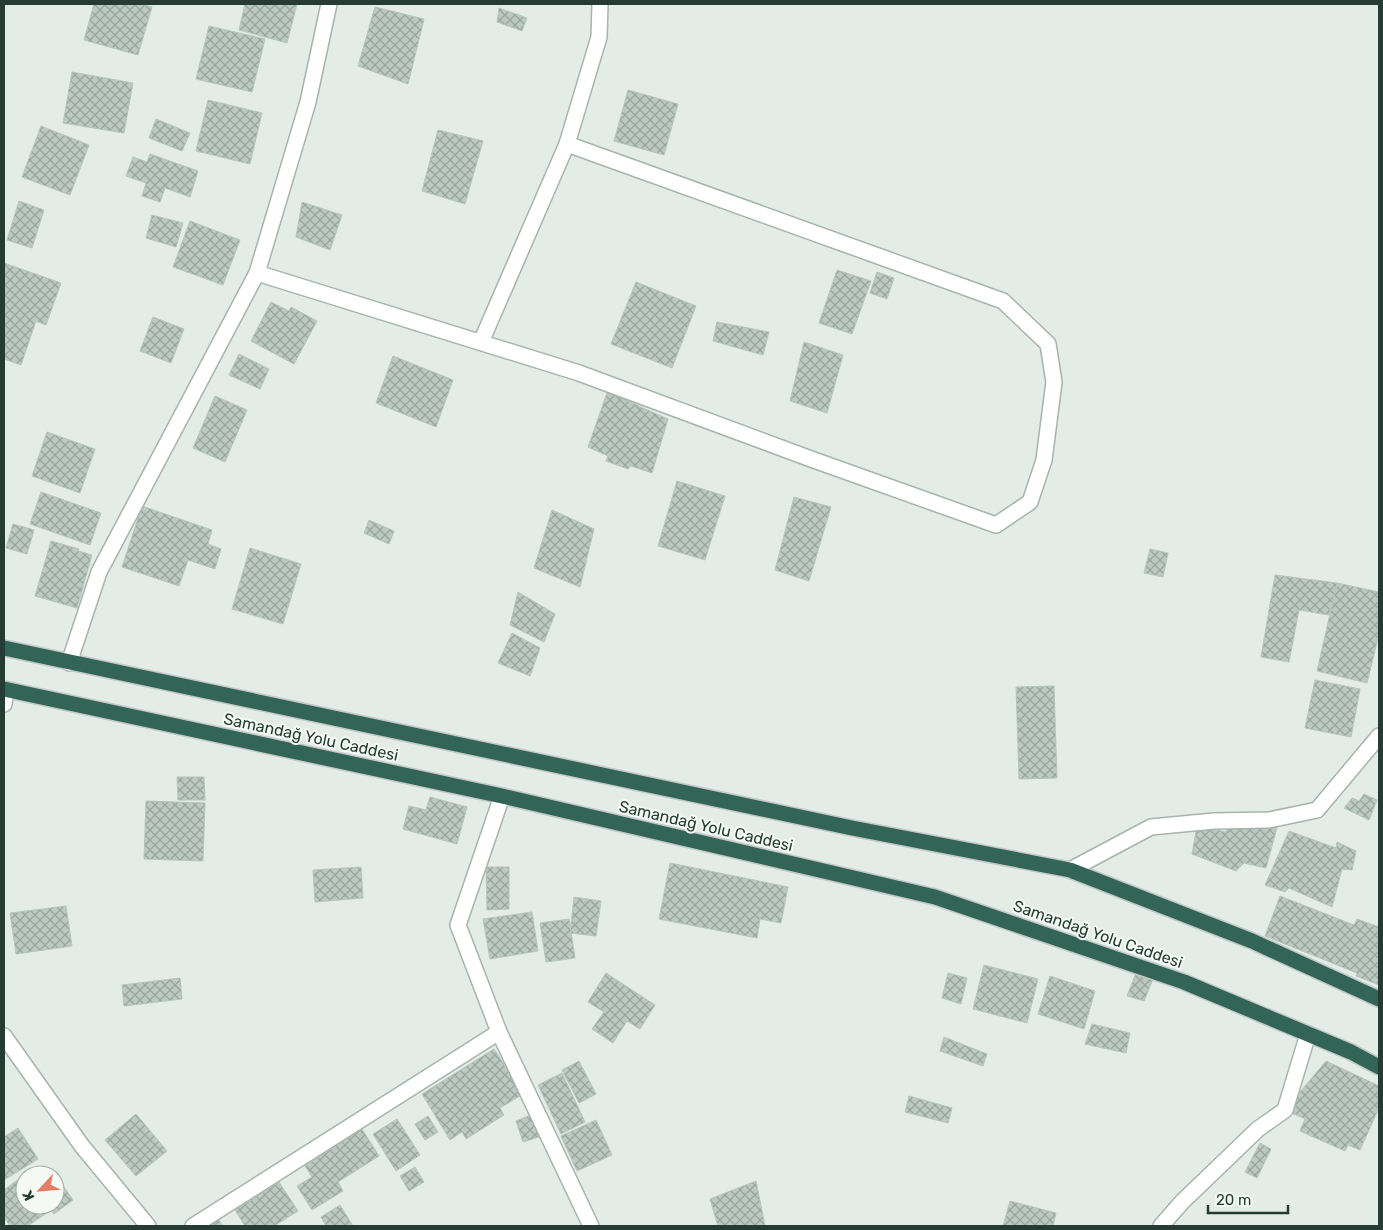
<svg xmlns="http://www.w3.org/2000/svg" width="1383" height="1230" font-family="Rubik,sans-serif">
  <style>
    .building { fill: url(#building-cross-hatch); stroke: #b6c5be }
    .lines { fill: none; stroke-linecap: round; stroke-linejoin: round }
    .minor-casing { stroke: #a6b4ae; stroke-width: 18 }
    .highway-casing { stroke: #c2c8c6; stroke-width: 18 }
    .minor { stroke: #fff; stroke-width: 15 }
    .highway { stroke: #336557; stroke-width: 15 }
    .labels { text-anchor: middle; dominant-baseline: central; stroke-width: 4; stroke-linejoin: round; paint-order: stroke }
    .street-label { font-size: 16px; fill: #253c34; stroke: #f4f9f6 }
  </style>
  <defs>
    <pattern id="building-cross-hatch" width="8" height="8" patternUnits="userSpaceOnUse" patternTransform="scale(1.25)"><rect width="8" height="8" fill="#bcc9c3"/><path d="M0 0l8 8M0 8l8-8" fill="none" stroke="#99a49f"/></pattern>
  </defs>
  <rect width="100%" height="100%" fill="#e3ece7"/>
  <g class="building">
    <path d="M94,4h47l11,3 -14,48 -54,-15z"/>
    <path d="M245,4h52l-10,39 -48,-13z"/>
    <path d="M375,7l49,12 -16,65 -50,-18z"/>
    <path d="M499,8l28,10 -5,13 -25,-9z"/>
    <path d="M209,26l56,13 -13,53 -56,-13z"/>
    <path d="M72,72l61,11 -9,50 -61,-10z"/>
    <path d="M628,90l50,14 -14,51 -50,-14z"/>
    <path d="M208,100l54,13 -12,51 -54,-13z"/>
    <path d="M156,119l34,14 -8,18 -33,-13z"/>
    <path d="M41,126l48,19 -19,50 -48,-18z"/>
    <path d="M438,130l45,11 -18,63 -43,-13z"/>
    <path d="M150,154l48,17 -8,26 -25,-9 -5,14 -18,-6 4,-13 -20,-7 7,-19 14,5z"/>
    <path d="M19,201l25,9 -12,38 -25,-8z"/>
    <path d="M302,202l40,13 -12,35 -34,-13z"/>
    <path d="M152,215l31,8 -7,24 -30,-9z"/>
    <path d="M190,221l50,19 -17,45 -50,-18z"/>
    <path d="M4,263l57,20 -15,42 -10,-4 -15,44 -17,-6z"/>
    <path d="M837,270l34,11 -19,53 -33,-11z"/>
    <path d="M877,272l17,6 -7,21 -17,-6z"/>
    <path d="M636,282l60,24 -24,62 -61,-24z"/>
    <path d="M271,302l18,9 2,-4 26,14 -23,43 -43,-23z"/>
    <path d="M153,317l31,12 -13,34 -31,-12z"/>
    <path d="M717,322l52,10 -6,23 -50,-14z"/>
    <path d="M804,342l39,13 -16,58 -37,-12z"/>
    <path d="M239,354l30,15 -9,20 -31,-14z"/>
    <path d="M393,356l60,24 -17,47 -60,-24z"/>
    <path d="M607,393l7,2 54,24 -16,54 -21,-7 -3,3 -22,-8 2,-5 -20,-9z"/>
    <path d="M215,396l32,14 -22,52 -32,-14z"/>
    <path d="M47,432l48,17 -15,44 -48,-17z"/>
    <path d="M677,481l48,15 -20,64 -47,-14z"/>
    <path d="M41,492l60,21 -11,32 -60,-21z"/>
    <path d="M794,497l37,10 -22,74 -34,-11z"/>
    <path d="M142,506l70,24 -4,14 13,5 -6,20 -27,-9 -9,26 -57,-19z"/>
    <path d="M552,510l42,19 -14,58 -46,-19z"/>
    <path d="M369,520l25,11 -5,13 -25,-11z"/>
    <path d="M13,524l21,6 -7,24 -21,-6z"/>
    <path d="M51,541l28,8 -1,2 14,4 -15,53 -42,-12z"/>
    <path d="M250,548l51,16 -18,60 -51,-15z"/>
    <path d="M1150,549l18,4 -5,24 -19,-4z"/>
    <path d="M1275,575l62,8 -8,32 -30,-5 -10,52 -28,-5z"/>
    <path d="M1337,583l42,9v42l-12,49 -50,-12z"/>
    <path d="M518,592l37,22 -11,28 -34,-17z"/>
    <path d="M512,633l28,15 -10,28 -32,-13z"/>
    <path d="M1315,680l45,9 -9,48 -46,-9z"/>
    <path d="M1054,686l3,92 -38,1 -3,-92z"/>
    <path d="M177,777h27l1,23h-27z"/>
    <path d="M1364,794l13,6 -8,20 -25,-12 8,-10 7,3z"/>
    <path d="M430,797l37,10 -10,37 -54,-15 6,-23 17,4z"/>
    <path d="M146,801l59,2 -2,58 -59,-2z"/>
    <path d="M1278,824l-12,44 -22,-5 -8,8 -44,-17 4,-23 7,-5 22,6 6,-6z"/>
    <path d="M1289,831l47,17 1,-6 19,9 -4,19 -10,-1 -10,38 -43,-19 -4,4 -20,-7z"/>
    <path d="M670,863l118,24 -7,36 -21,-4 -3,19 -98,-19z"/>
    <path d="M361,867l2,31 -48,4 -2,-32z"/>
    <path d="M486,867h23v42l-22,1z"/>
    <path d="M1280,896l74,29 3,-6 22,8v58l-23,-9 1,-3 -92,-37z"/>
    <path d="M574,897l27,4 -5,35 -26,-3z"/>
    <path d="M66,906l6,40 -56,8 -6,-41z"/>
    <path d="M532,912l6,39 -48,8 -7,-40z"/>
    <path d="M569,919l6,39 -29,4 -6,-39z"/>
    <path d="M984,965l54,14 -11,44 -54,-14z"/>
    <path d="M606,973l49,32 -15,24 -13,-8 -14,22 -21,-14 12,-17 -16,-10z"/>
    <path d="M948,973l19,5 -6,26 -19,-6z"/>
    <path d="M1136,973l17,6 -9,22 -17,-5z"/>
    <path d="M1050,976l45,15 -11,38 -46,-15z"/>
    <path d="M180,978l2,21 -58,7 -2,-21z"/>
    <path d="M1092,1024l38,9 -4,20 -41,-9z"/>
    <path d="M944,1037l43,17 -4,12 -43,-15z"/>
    <path d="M494,1049l29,45 -23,14 4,7 -38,24 -4,-7 -12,8 -28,-46z"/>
    <path d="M579,1061l17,33 -17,9 -17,-33z"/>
    <path d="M1326,1061l53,25v22l-19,42 -12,-5 -3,6 -45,-20 5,-12 -20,-9z"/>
    <path d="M562,1073l23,49 -24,12 -23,-49z"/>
    <path d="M909,1096l43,12 -4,15 -43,-11z"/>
    <path d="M136,1114l31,37 -31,25 -31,-36z"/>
    <path d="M531,1115l8,22 -16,5 -7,-21z"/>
    <path d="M428,1116l10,16 -13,8 -10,-16z"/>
    <path d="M397,1119l23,36 -24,16 -23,-37z"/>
    <path d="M596,1120l16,35 -35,16 -16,-35z"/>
    <path d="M18,1128l20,31 -34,21v-43z"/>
    <path d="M362,1129l17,27 -41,26 5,9 -31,19 -15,-24 15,-9 -7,-11z"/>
    <path d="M1260,1143l11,6 -14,29 -12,-6z"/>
    <path d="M415,1167l9,15 -15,9 -9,-15z"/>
    <path d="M27,1173l1,2h-3v30h30v-31l18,26 -19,14 -3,-4 -23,16h-18l-6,-9v-27z"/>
    <path d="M756,1181l9,45h-47l-8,-27z"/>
    <path d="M279,1182l19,29 -24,15h-29l-10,-16z"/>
    <path d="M1010,1201l46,12 -3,13h-50z"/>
    <path d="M340,1205l13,21h-27l-5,-9z"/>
    <path d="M218,1219l5,7h-15z"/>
  </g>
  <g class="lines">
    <defs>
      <g id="minor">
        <path d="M257,273l322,100 232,86 185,66 34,-23 14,-42 10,-78 -6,-38 -45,-43 -436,-157"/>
        <path d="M481,342l86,-198 32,-107 1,-33"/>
        <path d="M69,663l30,-91 158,-299 51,-171 21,-98"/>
        <path d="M4,704l2,-14"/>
        <path d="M502,796l-44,129 41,107 92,194"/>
        <path d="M1070,870l81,-43 63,-6 55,-1 48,-10 62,-74"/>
        <path d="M4,1036l78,110 66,80"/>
        <path d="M193,1226l306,-194"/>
        <path d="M1161,1226l21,-24 76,-73 27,-19 23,-76"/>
      </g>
      <g id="highway">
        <path d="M4,648l848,180 218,42 182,71 127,58"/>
        <path d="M4,689l498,107 433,101 249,85 167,70 28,15"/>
      </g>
    </defs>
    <use href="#minor" class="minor-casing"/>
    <use href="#highway" class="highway-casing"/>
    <use href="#minor" class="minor"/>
    <use href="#highway" class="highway"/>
  </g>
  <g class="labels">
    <g class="street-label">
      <text transform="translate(311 737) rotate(12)">Samandağ Yolu Caddesi</text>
      <text transform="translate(706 826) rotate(13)">Samandağ Yolu Caddesi</text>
      <text transform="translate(1098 934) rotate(19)">Samandağ Yolu Caddesi</text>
    </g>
  </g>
  <rect width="1383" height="1230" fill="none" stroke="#253c34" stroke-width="10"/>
  <g transform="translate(40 1190) rotate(244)"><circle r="24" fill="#f4f9f6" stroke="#a1ada8"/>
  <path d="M0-4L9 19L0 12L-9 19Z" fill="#e57c68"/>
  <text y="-8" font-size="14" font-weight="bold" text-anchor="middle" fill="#253c34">K</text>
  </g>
  <path d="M1208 1205v8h80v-8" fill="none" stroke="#253c34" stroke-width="2.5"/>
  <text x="1216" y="1205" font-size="15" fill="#253c34" stroke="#f4f9f6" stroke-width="4" paint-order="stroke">20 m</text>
</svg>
